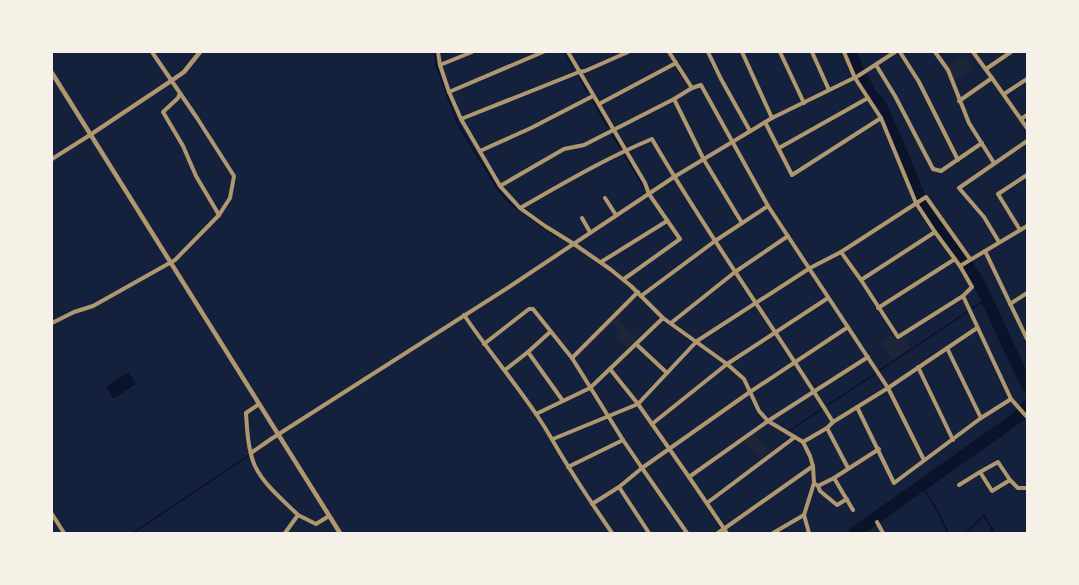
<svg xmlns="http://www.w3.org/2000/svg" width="1079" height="585" font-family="'Fira Sans Condensed',sans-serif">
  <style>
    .green { fill: #1d2539 }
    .water { fill: #0b132b }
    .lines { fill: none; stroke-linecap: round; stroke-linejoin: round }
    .stream { stroke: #0b132b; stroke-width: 2 }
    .river { stroke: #0b132b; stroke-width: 12 }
    .minor { stroke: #b1986c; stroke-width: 4 }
    .tertiary { stroke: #b1986c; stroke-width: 4.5 }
  </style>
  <rect width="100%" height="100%" fill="#14213d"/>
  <g class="green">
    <path d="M964,55l8,13 -18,12 -6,-14z"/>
    <path d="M616,319l21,18 -10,11 -12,-11 6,-6 -9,-8z"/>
    <path d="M893,335l4,5 5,-4 9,13 -18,12 -12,-18z"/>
    <path d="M754,433l7,10 3,-1 7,9 -11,9 -8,-10h-2l-7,-9z"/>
  </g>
  <path class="water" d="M129,372l7,12 -23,15 -7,-13z"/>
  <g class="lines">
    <g class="stream">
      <path d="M435,52l1,13 22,59 41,67 9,10 11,9"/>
      <path d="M565,52l8,14"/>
      <path d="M580,78l8,14"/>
      <path d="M594,102l13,24"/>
      <path d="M613,136l7,11"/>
      <path d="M625,156l21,34"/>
      <path d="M526,215l18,13 14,9"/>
      <path d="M973,308l14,-9"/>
      <path d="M880,370l87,-58"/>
      <path d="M828,405l48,-32"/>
      <path d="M790,430l32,-21"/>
      <path d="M922,486l15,24 11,23"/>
      <path d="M133,533l115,-77"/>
      <path d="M966,533l18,-18 10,18"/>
    </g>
    <g class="river">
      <path d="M851,52l5,13 14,28 10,11 16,35 26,64 39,52 19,30 47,101"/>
      <path d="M854,533l153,-108 13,-10 7,-9"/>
    </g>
    <g class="minor">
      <path d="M438,52l2,13 9,27 12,27 39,67 20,22 25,18 29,18 36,25 21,17 32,32 64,46 17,15 15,32 9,10 35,21 7,14 3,10 1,17 -10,32 5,18"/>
      <path d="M568,52l77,131 4,11 31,45 -56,40"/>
      <path d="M708,52l13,27 29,52"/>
      <path d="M742,52l30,66"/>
      <path d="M780,52l24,51"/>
      <path d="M812,52l17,38"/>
      <path d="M844,52l11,26 26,40 35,85 19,29 25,34 12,21 -9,9 48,103 16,18"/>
      <path d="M900,52l19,30 39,78"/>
      <path d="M935,52l13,18 21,53 25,40"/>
      <path d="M973,52l19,26 35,50"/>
      <path d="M440,65l32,-13"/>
      <path d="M876,65l19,31 38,73 8,2 41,-28"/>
      <path d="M986,69l25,-17"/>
      <path d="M692,88l9,-3 67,121 120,182 36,72"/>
      <path d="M449,92l94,-40"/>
      <path d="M180,93l-2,5 -15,14 20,34 13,30 23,39"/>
      <path d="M1004,94l23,-15"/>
      <path d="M674,99l30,61 38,63"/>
      <path d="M959,101l33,-23"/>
      <path d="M599,104l77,-41"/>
      <path d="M461,119l118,-47 6,-1 43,-19"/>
      <path d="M1021,119l6,-4"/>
      <path d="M765,122l27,53 89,-57"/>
      <path d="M779,148l89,-50"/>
      <path d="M480,151l51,-23 62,-32"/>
      <path d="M52,159l38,-24"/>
      <path d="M500,186l64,-37 20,-4 90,-46 18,-11 -23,-36"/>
      <path d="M605,198l11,17"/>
      <path d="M520,208c44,-25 86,-50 132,-69 56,97 122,188 181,283"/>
      <path d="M582,218l8,14"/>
      <path d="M1020,230l-22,-36 29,-19"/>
      <path d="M999,242l-15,-25 -25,-29 68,-47"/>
      <path d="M985,251l42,88"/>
      <path d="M841,252l20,28 37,57 65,-41"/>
      <path d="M601,262l66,-41"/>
      <path d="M960,266l67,-40"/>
      <path d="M861,280l74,-48"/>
      <path d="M641,296l74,-55 53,-35"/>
      <path d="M1010,304l17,-11"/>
      <path d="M878,308l77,-49"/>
      <path d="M464,315c23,34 49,65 72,99 12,17 21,35 32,52 14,23 29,45 44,67"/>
      <path d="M52,323l22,-11 19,-6 82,-46 44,-45 11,-17 4,-22 -37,-58 -45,-66"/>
      <path d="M671,323l64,-51 53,-36"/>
      <path d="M484,344l45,-35h4l39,49 51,82"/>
      <path d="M636,344l31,29"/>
      <path d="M947,348l34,70"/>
      <path d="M528,352l35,49"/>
      <path d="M572,358l66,-66"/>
      <path d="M918,367l35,73"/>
      <path d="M610,369l28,35 59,-63 113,-73 31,-16 85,-55 44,62"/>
      <path d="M505,370l23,-18 22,-20"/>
      <path d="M259,404l-13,9c1,16 2,38 9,53 9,19 28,34 43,49l-13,18"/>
      <path d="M857,407l37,76 87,-65 30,-19"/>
      <path d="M536,414l54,-26 73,-70"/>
      <path d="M652,424l75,-60 101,-66"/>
      <path d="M827,428l21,40"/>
      <path d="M553,439l85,-35 51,73 38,56"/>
      <path d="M803,442l24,-14 6,-6 55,-34 89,-60"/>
      <path d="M251,453l20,-14 241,-154 162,-108 98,-59 86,-42 37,-24"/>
      <path d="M568,467l55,-27 19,28 -23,19 30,46"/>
      <path d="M689,477l79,-56 100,-64"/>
      <path d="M834,478l19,32"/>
      <path d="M1010,480l-18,11 -12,-19 18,-10 12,18 8,8h9"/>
      <path d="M814,483l4,3 16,-8 45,-29"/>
      <path d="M959,485l21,-13"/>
      <path d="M818,486l2,5 17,14 10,-6"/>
      <path d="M707,503l88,-66"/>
      <path d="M592,504l27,-17"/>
      <path d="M52,514l12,19"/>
      <path d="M298,515l18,9 13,-8"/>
      <path d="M877,522l6,11"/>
      <path d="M687,533l-45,-65 108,-76 98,-65"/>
      <path d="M718,533l95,-67"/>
      <path d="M773,533l31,-18"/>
    </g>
    <g class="tertiary">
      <path d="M52,73l288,460"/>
      <path d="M90,135l81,-54 13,-9 16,-20"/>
    </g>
  </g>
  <rect width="1079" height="585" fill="none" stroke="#f6f1e7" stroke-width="106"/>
</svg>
